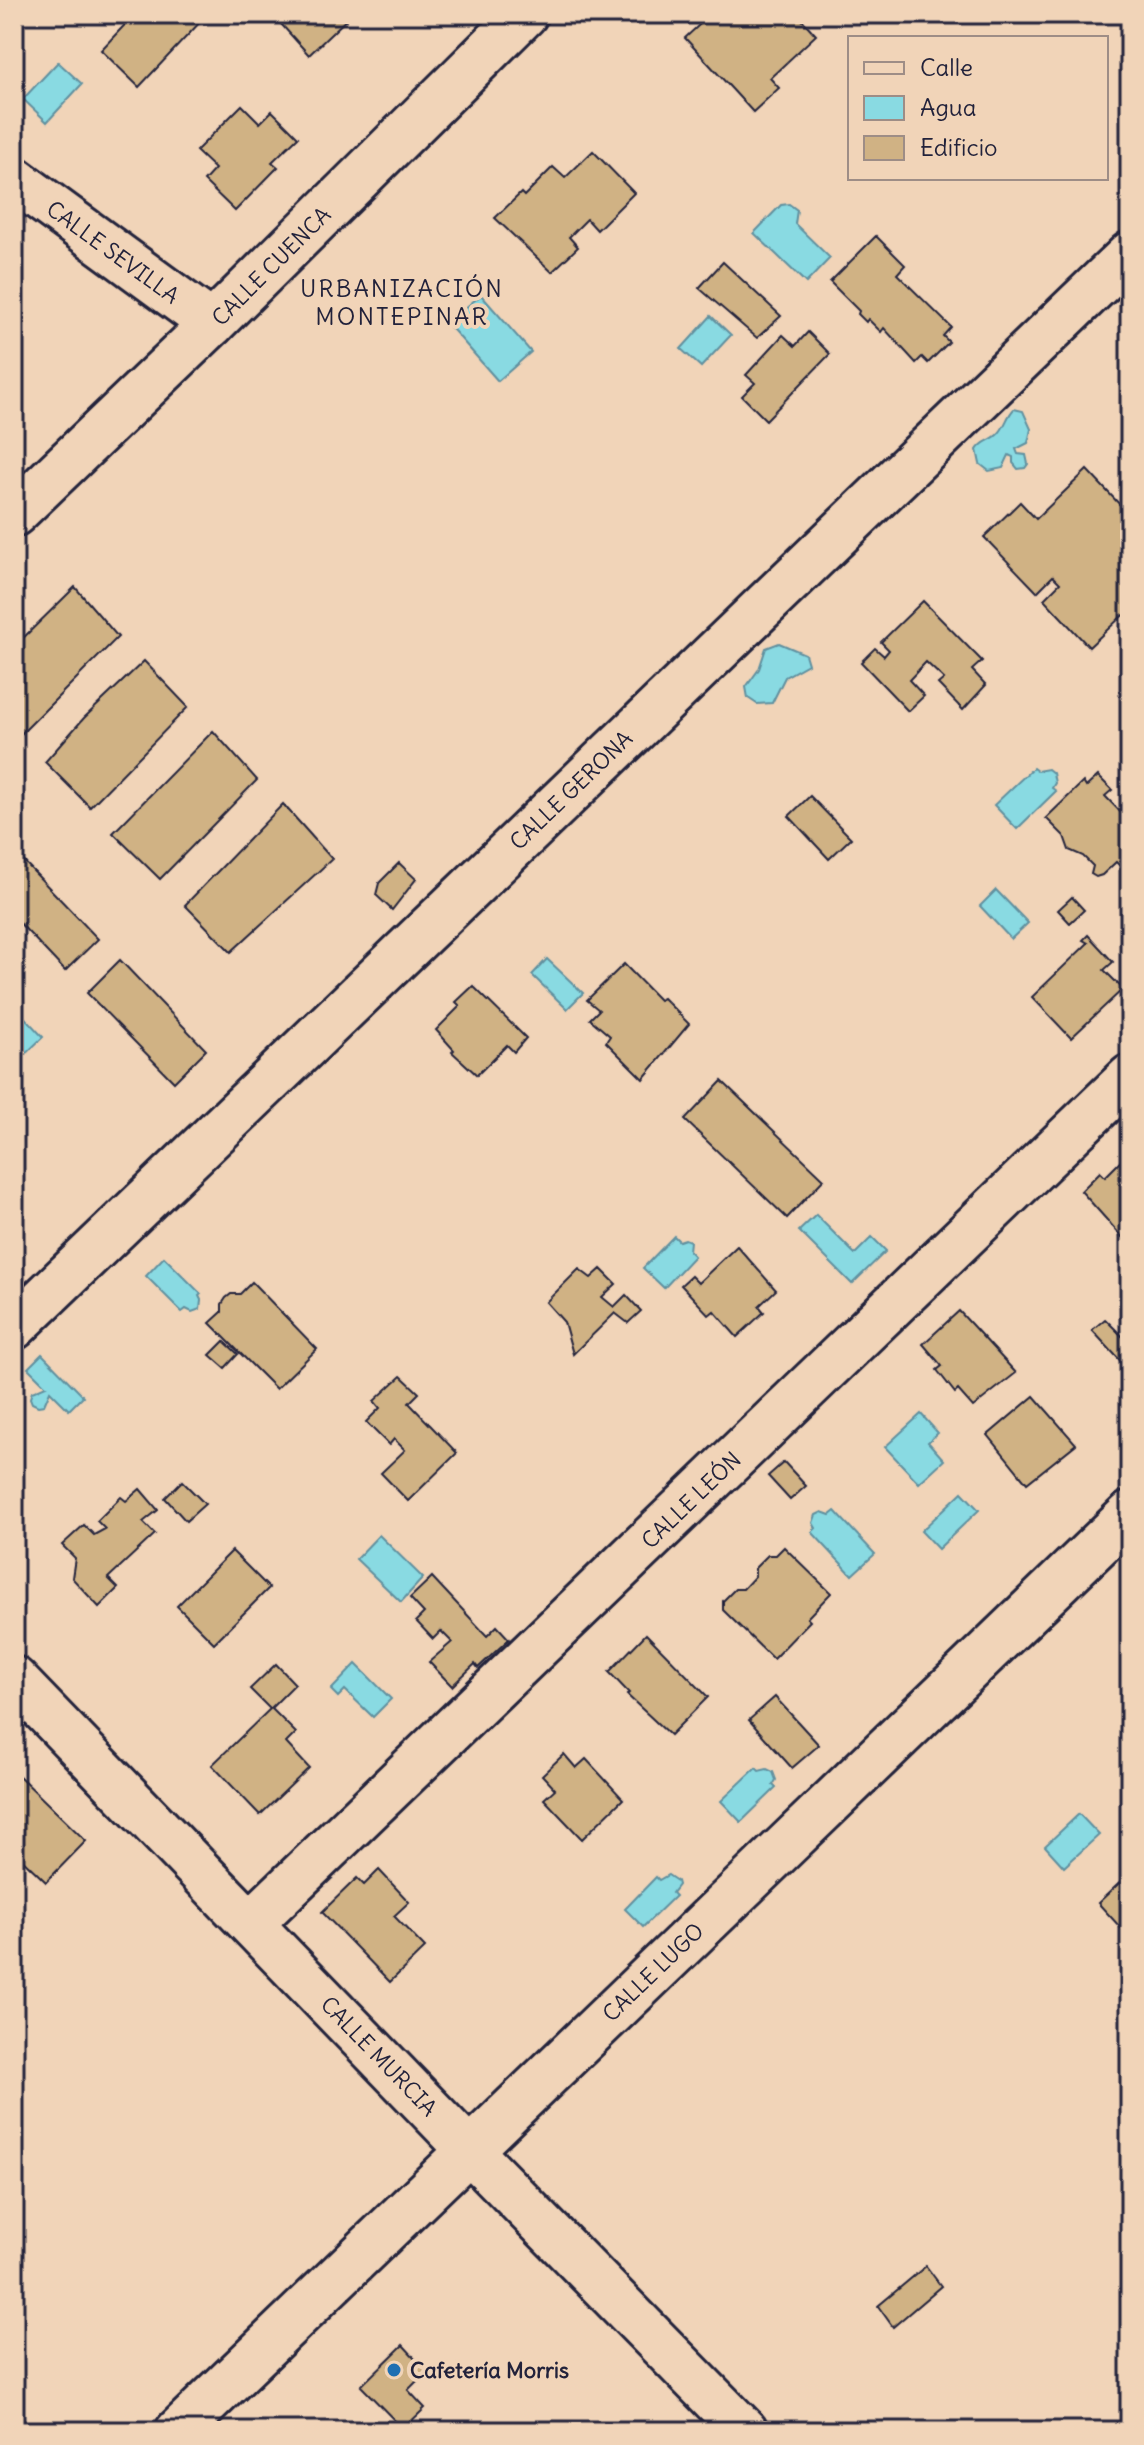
<svg xmlns="http://www.w3.org/2000/svg" width="1144" height="2445" font-family="Delius,sans-serif">
  <style>
    .water { fill: #89dae2; stroke: #60909f; stroke-width: 2 }
    .building { fill: #d0b284; stroke: #22223b; stroke-width: 2 }
    .lines { fill: none; stroke-linecap: round; stroke-linejoin: round }
    .minor-casing { stroke: #22223b; stroke-width: 50 }
    .minor { stroke: #f1d4b8; stroke-width: 44 }
    .poi-dot { fill: #1f6fb2; stroke: #f1d4b8; stroke-width: 3 }
    .labels { text-anchor: middle; dominant-baseline: central; stroke-width: 8; stroke-linejoin: round; paint-order: stroke }
    .street-label { font-size: 22px; fill: #22223b; stroke: #f1d4b8 }
    .poi-label { font-size: 22px; font-weight: bold; fill: #22223b; stroke: #f1d4b8; text-anchor: start }
    .neighbourhood-label { font-size: 24px; letter-spacing: 2px; fill: #22223b; stroke: #f1d4b8 }
  </style>
  <rect width="100%" height="100%" fill="#f1d4b8"/>
  <filter id="ink" filterUnits="userSpaceOnUse"><feTurbulence type="fractalNoise" baseFrequency=".0125" numOctaves="2"/><feDisplacementMap in="SourceGraphic" scale="16" xChannelSelector="R" yChannelSelector="G"/><feConvolveMatrix kernelMatrix="1 2 1 2 8 2 1 2 1" color-interpolation-filters="sRGB"/></filter>
  <g filter="url(#ink)">
    <g class="water">
      <path d="M58,62l24,22 -35,38 -24,-23z"/>
      <path d="M789,204l8,6 -2,14 35,34 -24,25 -52,-50 27,-28z"/>
      <path d="M481,295l50,57 -33,29 -51,-58z"/>
      <path d="M711,316l20,19 -30,32 -20,-18z"/>
      <path d="M1014,409l9,2 8,18 -3,14 -12,6 2,5 8,1 2,9 -3,4 -7,1 -5,-6v-6l-4,-2 -6,13 -14,3 -9,-7 -3,-14c6,-10 15,-9 22,-17 7,-8 8,-17 15,-24z"/>
      <path d="M779,643l26,11 3,10 -23,13 -13,26 -15,1 -9,-6 -2,-11 13,-18 7,-21z"/>
      <path d="M1033,768l4,3 11,-2 5,4 2,10 -3,5 4,3 -39,38 -23,-24z"/>
      <path d="M996,890l32,33 -17,16 -31,-33z"/>
      <path d="M547,959l36,34 -16,16 -35,-34z"/>
      <path d="M14,1006l29,31 -29,28z"/>
      <path d="M816,1215l39,39 17,-17 14,14 -34,33 -53,-53z"/>
      <path d="M674,1236l5,5 6,-2 5,2 -1,10 5,5 -30,32 -21,-20z"/>
      <path d="M164,1257l37,37 -2,2 2,4 -1,9 -8,3 -6,-3 -4,3 -36,-36z"/>
      <path d="M42,1354l41,42 -14,14 -19,-19 -6,14 -6,1 -6,-3 -2,-5 2,-6 14,-6 -18,-18z"/>
      <path d="M921,1414l17,19 -10,9 16,18 -25,23 -34,-36z"/>
      <path d="M962,1492l17,18 -41,39 -17,-18z"/>
      <path d="M835,1511l40,43 -23,21 -40,-43 4,-4 -3,-5 3,-8 6,-3 8,3z"/>
      <path d="M379,1535l44,43 -22,24 -45,-43z"/>
      <path d="M356,1664l35,35 -18,18 -28,-27 -7,7 -7,-7z"/>
      <path d="M756,1768l3,3 8,-2 6,3 3,8 -3,5 3,3 -35,34 -20,-21z"/>
      <path d="M1079,1814l20,21 -35,32 -19,-21z"/>
      <path d="M668,1875l9,6 1,4 -6,8 3,3 -32,31 -18,-18 31,-32 3,3z"/>
    </g>
    <g class="building">
      <path d="M135,14h65l4,4 -65,69 -38,-37z"/>
      <path d="M272,14h80l-43,41z"/>
      <path d="M711,14h86l19,21 -46,43 9,10 -26,24 -68,-74z"/>
      <path d="M242,105l18,18 12,-12 26,26 -26,25 6,5 -43,44 -31,-30 11,-12 -19,-18z"/>
      <path d="M593,151l41,42 -37,37 -10,-11 -18,18 9,10 -26,25 -57,-54 26,-25 3,3 29,-29 12,11z"/>
      <path d="M876,236l29,29 -8,9 54,53 -8,9 6,6 -21,21 -6,-6 -6,6 -32,-35 -3,4 -13,-13 -2,3 -8,-8 1,-3 -29,-29z"/>
      <path d="M723,262l58,54 -24,22 -58,-50z"/>
      <path d="M808,332l22,22 -64,66 -24,-24 13,-13 -9,-8 37,-40 12,11z"/>
      <path d="M1087,470l37,39 6,-6v118l-7,-6 -34,32 -45,-48 16,-16 -7,-7 -16,16 -53,-55 36,-35 16,17z"/>
      <path d="M75,587l43,50 -97,97 -7,-7v-80z"/>
      <path d="M923,601l59,60 -10,9 14,15 -23,25 -25,-26 6,-5 -18,-17 -17,18 15,16 -16,15 -47,-49 14,-14 9,8 5,-6 -8,-8z"/>
      <path d="M144,661l44,46 -98,100 -45,-45 39,-44z"/>
      <path d="M213,731l44,49 -97,99 -47,-46z"/>
      <path d="M1098,776l14,14 -7,6 25,26v39l-8,7 -6,-6 -14,13 -6,2 -5,-3 2,-8 -10,-10 -14,-6 -5,-14 -18,-18 37,-36 3,5z"/>
      <path d="M810,796l41,42 -22,21 -40,-43z"/>
      <path d="M283,804l49,55 -101,93 -46,-47z"/>
      <path d="M14,851l84,88 -33,32 -51,-54z"/>
      <path d="M399,863l17,16 -24,31 -16,-15 3,-12z"/>
      <path d="M1072,897l12,13 -14,13 -12,-13z"/>
      <path d="M1088,935l25,27 -9,8 19,19 -52,49 -39,-41 56,-54 -5,-3z"/>
      <path d="M120,960l86,90 -32,32 -87,-89z"/>
      <path d="M624,964l35,36 4,-2 26,26 -46,55 -37,-37 4,-6 -20,-17 9,-9 -12,-10z"/>
      <path d="M473,986l53,52 -12,14 -7,-7 -30,30 -25,-23 2,-2 -18,-20 24,-24 -4,-4z"/>
      <path d="M722,1081l102,98 -37,39 -102,-98z"/>
      <path d="M1126,1156l4,4v72l-7,6 -42,-47 19,-19 5,5z"/>
      <path d="M737,1246l39,44 -17,16 5,6 -27,25 -23,-26 -5,4 -28,-30 10,-9 7,7z"/>
      <path d="M579,1269l12,9 10,-9 15,15 -14,13 12,10 12,-12 15,16 -13,12 -13,-10 -42,41 -9,-32 -18,-20z"/>
      <path d="M252,1282l65,67 -41,40 -66,-66 12,-11v-8l4,-6 5,-4h9z"/>
      <path d="M959,1311l57,62 -43,34 -15,-17 -3,3 -18,-23 5,-4 -19,-22z"/>
      <path d="M1105,1319l25,25v23l-2,2 -36,-39z"/>
      <path d="M224,1341l14,13 -13,14 -15,-13z"/>
      <path d="M401,1376l18,17 -10,10 48,50 -49,48 -27,-28 24,-23 -11,-11 -5,6 -23,-23 14,-14 -6,-7z"/>
      <path d="M1034,1396l42,48 -49,39 -39,-48z"/>
      <path d="M784,1462l22,24 -16,14 -22,-24z"/>
      <path d="M182,1481l23,23 -19,17 -21,-23z"/>
      <path d="M140,1489l18,21 -15,12 12,12 -47,44 10,10 -19,19 -27,-29 3,-20 -13,-13 22,-20 10,10 11,-6 -8,-8 24,-24 5,4z"/>
      <path d="M784,1547l47,46 -24,25 3,3 -37,38 -50,-49v-9l12,-12h8l12,-13v-8l13,-13h8z"/>
      <path d="M232,1551l37,37 -55,55 -37,-37z"/>
      <path d="M432,1577l55,59 10,-10 12,13 -31,29 -3,-4 -23,22 -23,-24 23,-20 -11,-11 -8,8 -17,-18 8,-8 -14,-15z"/>
      <path d="M646,1634l62,63 -38,38 -43,-40 2,-2 -20,-21z"/>
      <path d="M276,1664l19,20 -24,24 25,25 -10,10 23,25 -49,47 -48,-50 58,-56 -20,-20z"/>
      <path d="M775,1697l44,48 -27,23 -43,-48z"/>
      <path d="M564,1754l12,14 10,-9 37,40 -41,40 -38,-40 11,-10 -13,-14z"/>
      <path d="M14,1771l72,70 -40,41 -25,-24 -7,7z"/>
      <path d="M379,1870l30,32 -15,14 31,32 -35,34 -68,-70 35,-34 7,7z"/>
      <path d="M1130,1873v65l-32,-35z"/>
      <path d="M926,2266l15,20 -48,41 -15,-21z"/>
      <path d="M403,2345l24,26 -19,19 17,18 -22,21 -42,-43z"/>
    </g>
    <g class="lines">
      <defs>
        <g id="minor">
          <path d="M14,179l198,145"/>
          <path d="M14,514l198,-190 313,-310"/>
          <path d="M14,1327l1116,-1073"/>
          <path d="M14,1679l454,470 277,282"/>
          <path d="M251,1923l879,-846"/>
          <path d="M178,2431l952,-917"/>
        </g>
      </defs>
      <use href="#minor" class="minor-casing"/>
      <use href="#minor" class="minor"/>
    </g>
  </g>
  <circle class="poi-dot" cx="394" cy="2370" r="8"/>
  <g class="labels">
    <g class="street-label">
      <text transform="translate(113 252) rotate(36)">CALLE SEVILLA</text>
      <text transform="translate(271 266) rotate(-45)">CALLE CUENCA</text>
      <text transform="translate(571 790) rotate(-44)">CALLE GERONA</text>
      <text transform="translate(691 1500) rotate(-44)">CALLE LEÓN</text>
      <text transform="translate(653 1972) rotate(-44)">CALLE LUGO</text>
      <text transform="translate(379 2056) rotate(46)">CALLE MURCIA</text>
    </g>
    <g class="poi-label">
      <text x="410" y="2370">Cafetería Morris</text>
    </g>
    <g class="neighbourhood-label">
      <text x="402" y="288">URBANIZACIÓN<tspan x="402" dy="28">MONTEPINAR</tspan></text>
    </g>
  </g>
  <rect width="1144" height="2445" fill="none" stroke="#f1d4b8" stroke-width="48"/>
  <rect x="24" y="24" width="1096" height="2397" fill="none" stroke="#22223b" stroke-width="3" filter="url(#ink)"/>
  <rect x="848" y="36" width="260" height="144" fill="#f1d4b8" stroke="#9e8d86" stroke-width="2"/>
  <rect x="864" y="62" width="40" height="12" fill="#f1d4b8" stroke="#9e8d86" stroke-width="2"/>
  <text x="920" y="76" font-size="24" fill="#22223b">Calle</text>
  <rect x="864" y="96" width="40" height="24" fill="#89dae2" stroke="#9e8d86" stroke-width="2"/>
  <text x="920" y="116" font-size="24" fill="#22223b">Agua</text>
  <rect x="864" y="136" width="40" height="24" fill="#d0b284" stroke="#9e8d86" stroke-width="2"/>
  <text x="920" y="156" font-size="24" fill="#22223b">Edificio</text>
</svg>
